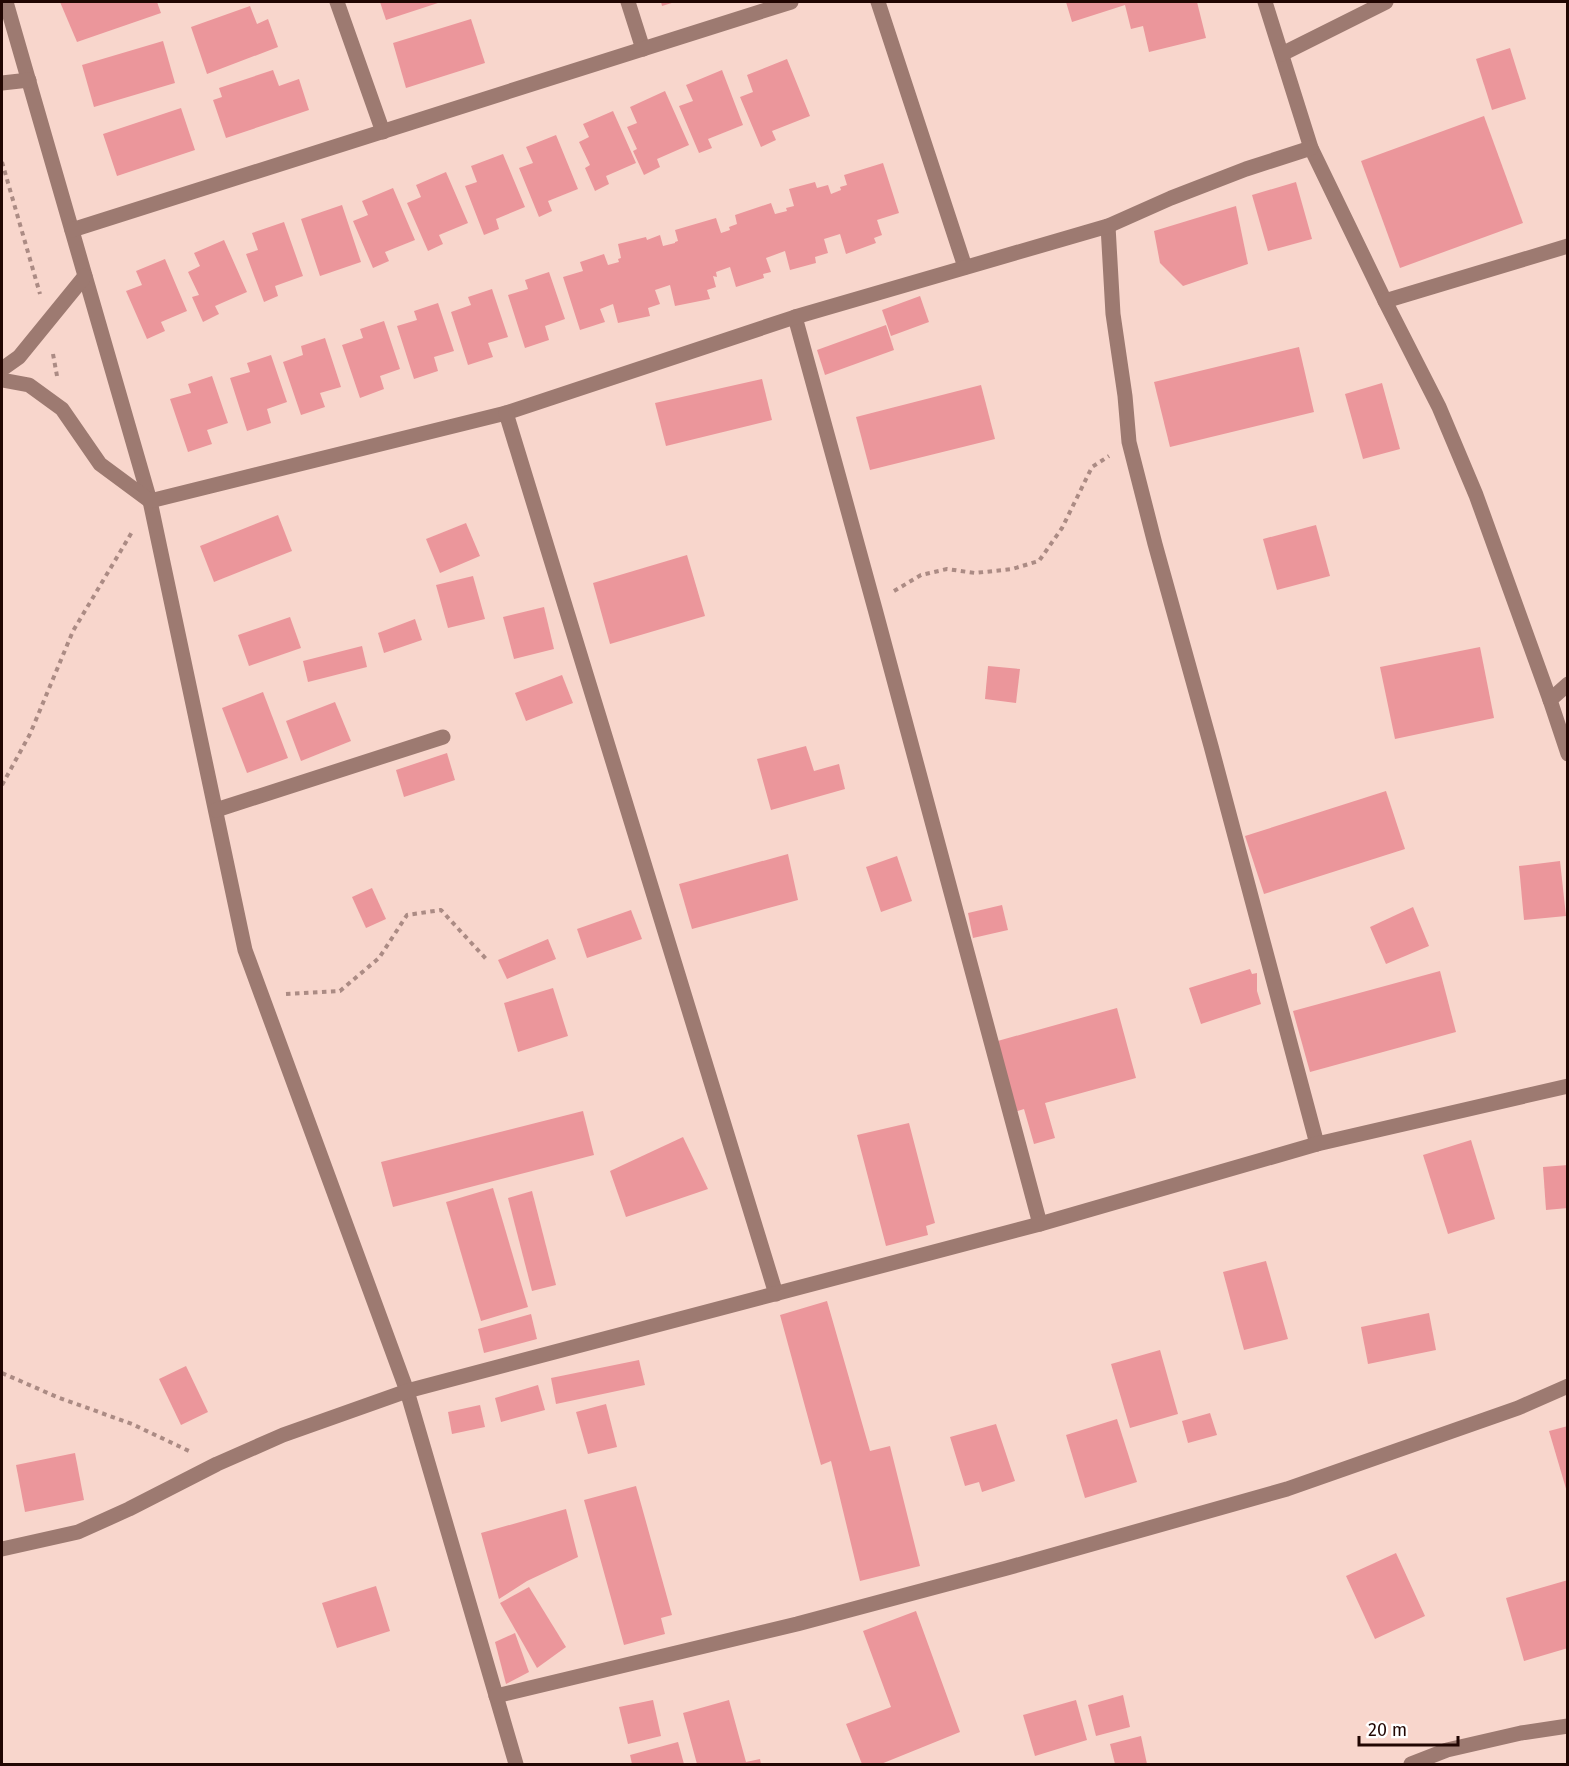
<svg xmlns="http://www.w3.org/2000/svg" width="1569" height="1766" font-family="'Fira Sans',sans-serif">
  <style>
    .building { fill: #eb969b }
    .lines { fill: none; stroke-linecap: round; stroke-linejoin: round }
    .path { stroke: #ab8b84; stroke-width: 4; stroke-dasharray: 4.5 4.5; stroke-linecap: butt }
    .minor { stroke: #9d7a71; stroke-width: 15 }
  </style>
  <rect width="100%" height="100%" fill="#f8d6cc"/>
  <g class="building">
    <path d="M60,2h97l4,11 -84,29z"/>
    <path d="M380,2h61l-55,18z"/>
    <path d="M661,2h14l-13,4z"/>
    <path d="M1066,2h131l9,36 -57,14 -6,-26 -12,3 -6,-24 -53,17z"/>
    <path d="M250,6l7,18 11,-5 10,28 -71,27 -16,-47z"/>
    <path d="M471,19l14,44 -79,25 -13,-45z"/>
    <path d="M163,41l12,42 -81,24 -12,-42z"/>
    <path d="M1510,48l16,51 -34,11 -16,-51z"/>
    <path d="M787,59l23,57 -38,15 4,9 -15,7 -21,-50 13,-5 -6,-17z"/>
    <path d="M273,70l6,16 20,-7 10,31 -83,28 -13,-38 9,-3 -3,-9z"/>
    <path d="M722,70l21,55 -35,14 4,9 -13,5 -20,-47 14,-5 -7,-16z"/>
    <path d="M665,91l24,54 -32,14 3,8 -16,8 -11,-24 4,-2 -10,-22 10,-4 -7,-16z"/>
    <path d="M181,108l14,42 -78,26 -14,-42z"/>
    <path d="M613,111l23,52 -30,13 3,8 -14,7 -10,-23 5,-3 -11,-23 10,-5 -6,-13z"/>
    <path d="M1484,116l39,107 -123,45 -39,-107z"/>
    <path d="M556,135l22,54 -30,12 4,10 -13,6 -20,-49 14,-5 -7,-16z"/>
    <path d="M503,154l22,53 -29,12 3,10 -15,6 -19,-49 12,-4 -6,-16z"/>
    <path d="M883,163l16,50 -22,7 5,15 -8,3 2,5 -30,11 -6,-20 -16,5 4,14 -13,4 1,6 -26,7 -5,-19 -19,7 5,14 -8,2 1,4 -28,9 -6,-20 -14,5 1,5 -4,-1 3,11 -9,3 3,9 -35,7 -5,-21 -15,5 5,14 -12,4 2,8 -32,7 -5,-19 -13,5 5,13 -25,8 -17,-53 20,-6 -3,-9 24,-8 4,11 11,-3 -1,-3 3,-1 -3,-14 28,-7 1,3 13,-5 3,11 12,-3v-1l3,-1 -3,-11 41,-12 5,15 9,-3 -1,-3 8,-3 -2,-9 36,-12 4,11 12,-3 -1,-3 8,-2 -5,-17 26,-7 2,6 11,-3 3,9 10,-4 -1,-3 7,-2 -3,-10z"/>
    <path d="M446,172l22,51 -29,12 4,9 -15,7 -21,-48 14,-6 -5,-12z"/>
    <path d="M1296,182l16,57 -44,12 -16,-56z"/>
    <path d="M393,188l22,52 -30,12 4,9 -16,7 -20,-47 15,-6 -6,-14z"/>
    <path d="M342,205l19,57 -41,14 -19,-57z"/>
    <path d="M1236,206l12,58 -65,22 -23,-23 -6,-32z"/>
    <path d="M284,222l19,54 -28,10 3,10 -14,6 -18,-48 12,-4 -6,-17z"/>
    <path d="M224,240l23,52 -32,14 4,8 -16,8 -11,-25 7,-2 -11,-23 12,-6 -6,-13z"/>
    <path d="M165,259l22,52 -26,11 4,9 -18,8 -21,-48 16,-6 -6,-14z"/>
    <path d="M549,272l16,47 -20,7 4,14 -24,8 -17,-53 20,-6 -3,-9z"/>
    <path d="M492,289l16,48 -20,6 5,14 -25,8 -17,-53 20,-7 -3,-8z"/>
    <path d="M920,296l9,26 -38,14 -9,-26z"/>
    <path d="M438,303l16,48 -20,6 4,14 -24,8 -17,-53 20,-6 -3,-9z"/>
    <path d="M384,321l16,48 -20,7 4,13 -24,9 -18,-53 21,-7 -3,-9z"/>
    <path d="M886,325l8,25 -69,25 -8,-25z"/>
    <path d="M325,338l16,49 -21,6 5,14 -24,8 -18,-53 20,-7 -2,-9z"/>
    <path d="M1299,347l15,65 -144,35 -16,-65z"/>
    <path d="M271,355l16,47 -20,7 4,14 -24,8 -17,-53 20,-6 -3,-9z"/>
    <path d="M212,376l16,47 -21,7 5,14 -24,8 -18,-53 21,-6 -3,-9z"/>
    <path d="M762,379l10,41 -106,26 -11,-43z"/>
    <path d="M1382,383l18,66 -37,10 -18,-65z"/>
    <path d="M981,385l14,54 -125,31 -14,-53z"/>
    <path d="M278,515l14,36 -78,31 -14,-36z"/>
    <path d="M466,523l14,33 -40,17 -14,-34z"/>
    <path d="M1316,525l14,51 -53,14 -14,-51z"/>
    <path d="M687,555l18,61 -95,28 -17,-61z"/>
    <path d="M473,576l12,43 -37,9 -12,-43z"/>
    <path d="M544,607l10,42 -40,10 -11,-42z"/>
    <path d="M290,617l11,31 -52,18 -11,-31z"/>
    <path d="M415,619l7,21 -38,13 -6,-20z"/>
    <path d="M362,646l5,21 -59,15 -5,-21z"/>
    <path d="M1480,647l14,71 -99,21 -15,-72z"/>
    <path d="M988,666l32,3 -4,34 -31,-4z"/>
    <path d="M562,675l11,28 -47,18 -11,-28z"/>
    <path d="M263,692l25,66 -41,15 -25,-65z"/>
    <path d="M335,702l16,39 -50,20 -15,-40z"/>
    <path d="M806,746l8,25 25,-7 6,25 -74,21 -14,-51z"/>
    <path d="M447,753l8,27 -51,17 -8,-27z"/>
    <path d="M1386,791l19,58 -141,45 -19,-58z"/>
    <path d="M788,854l10,46 -106,29 -13,-45z"/>
    <path d="M897,856l15,45 -31,11 -15,-45z"/>
    <path d="M1560,861l6,55 -42,4 -5,-54z"/>
    <path d="M372,888l14,31 -20,9 -14,-31z"/>
    <path d="M1002,905l6,25 -35,8 -5,-25z"/>
    <path d="M1413,907l16,39 -43,18 -16,-37z"/>
    <path d="M631,910l11,29 -55,19 -10,-29z"/>
    <path d="M548,939l8,20 -49,20 -9,-19z"/>
    <path d="M1250,969l2,5 5,-1v18l4,13 -60,20 -12,-36z"/>
    <path d="M1440,971l16,61 -146,40 -17,-61z"/>
    <path d="M553,988l15,48 -50,16 -14,-49z"/>
    <path d="M1117,1008l19,70 -91,25 10,35 -21,6 -10,-35 -10,3 -20,-70z"/>
    <path d="M583,1111l11,44 -201,52 -12,-45z"/>
    <path d="M909,1123l26,100 -9,3 2,9 -42,11 -29,-111z"/>
    <path d="M683,1137l25,52 -82,28 -16,-46z"/>
    <path d="M1471,1140l24,79 -47,15 -25,-79z"/>
    <path d="M1568,1165v43l-22,2 -3,-43z"/>
    <path d="M493,1188l35,119 -47,14 -35,-119z"/>
    <path d="M532,1191l24,94 -24,6 -24,-93z"/>
    <path d="M1266,1261l22,78 -44,11 -21,-78z"/>
    <path d="M827,1301l43,150 20,-5 30,120 -60,15 -29,-120 -10,4 -41,-150z"/>
    <path d="M1429,1313l7,37 -68,14 -7,-37z"/>
    <path d="M531,1314l6,25 -53,14 -6,-24z"/>
    <path d="M1160,1350l18,64 -48,14 -19,-64z"/>
    <path d="M639,1360l6,25 -89,19 -5,-26z"/>
    <path d="M186,1366l22,46 -27,13 -22,-46z"/>
    <path d="M538,1385l7,25 -44,12 -6,-24z"/>
    <path d="M606,1404l11,43 -29,7 -12,-42z"/>
    <path d="M480,1405l5,22 -33,7 -4,-22z"/>
    <path d="M1210,1413l7,22 -29,8 -6,-22z"/>
    <path d="M1117,1419l20,63 -52,16 -19,-63z"/>
    <path d="M996,1424l19,57 -33,11 -3,-10 -14,4 -15,-49z"/>
    <path d="M1568,1426v66h-1l-18,-61z"/>
    <path d="M75,1453l9,47 -59,12 -9,-47z"/>
    <path d="M636,1486l36,129 -11,3 4,16 -41,11 -40,-145z"/>
    <path d="M566,1509l12,48 -51,24 -28,18 -18,-66z"/>
    <path d="M1396,1553l29,63 -50,23 -29,-63z"/>
    <path d="M1568,1580v68l-44,13 -18,-63z"/>
    <path d="M376,1586l14,45 -53,17 -15,-45z"/>
    <path d="M529,1587l37,60 -29,21 -37,-65z"/>
    <path d="M916,1611l44,121 -79,32h-19l-16,-40 45,-17 -28,-76z"/>
    <path d="M515,1633l14,39 -23,12 -11,-42z"/>
    <path d="M1123,1695l7,32 -34,9 -8,-31z"/>
    <path d="M653,1700l8,36 -33,8 -9,-37z"/>
    <path d="M729,1700l17,62 14,-3 1,5h-64l-14,-51z"/>
    <path d="M1076,1700l11,40 -52,16 -12,-41z"/>
    <path d="M1141,1736l6,28h-32l-5,-20z"/>
    <path d="M678,1742l6,22h-52l-2,-9z"/>
  </g>
  <g class="lines">
    <g class="path">
      <path d="M2,162l38,132"/>
      <path d="M53,354l4,22"/>
      <path d="M894,591l27,-16 26,-6 28,4 37,-4 27,-8 23,-33 30,-61 17,-11"/>
      <path d="M2,785l28,-51 43,-103 59,-99"/>
      <path d="M286,994l54,-3 39,-33 28,-43 34,-5 47,51"/>
      <path d="M2,1373l55,24 75,27 57,27"/>
    </g>
    <g class="minor">
      <path d="M6,2l144,499 95,449 162,441 109,373"/>
      <path d="M337,2l46,130"/>
      <path d="M628,2l15,47"/>
      <path d="M878,2l87,265"/>
      <path d="M1265,2l46,146 74,153 54,106 37,88 74,205 18,54"/>
      <path d="M1282,54l104,-52"/>
      <path d="M2,83l27,-3"/>
      <path d="M1108,226l5,88 12,82 4,46 26,102 56,202 106,398"/>
      <path d="M72,230l719,-228"/>
      <path d="M1385,301l183,-55"/>
      <path d="M795,317l80,292 165,615"/>
      <path d="M2,369l17,-12 66,-81"/>
      <path d="M2,380l27,5 33,24 38,55 50,37 356,-88 289,-96 313,-91 63,-28 75,-29 65,-21"/>
      <path d="M506,413l270,881"/>
      <path d="M1550,700l18,-16"/>
      <path d="M216,810l227,-73"/>
      <path d="M2,1549l76,-17 51,-23 88,-45 66,-29 124,-44 633,-167 277,-80 251,-58"/>
      <path d="M496,1696l301,-72 210,-56 280,-79 231,-81 50,-22"/>
      <path d="M1411,1764l36,-14 74,-17 47,-7"/>
    </g>
  </g>
  <rect width="1569" height="1766" fill="none" stroke="#210602" stroke-width="6"/>
  <path d="M1359 1736v9h99v-9" fill="none" stroke="#210602" stroke-width="3"/>
  <text x="1368" y="1736" font-size="18" fill="#210602" stroke="#ffffff" stroke-width="4.5" paint-order="stroke">20 m</text>
</svg>
